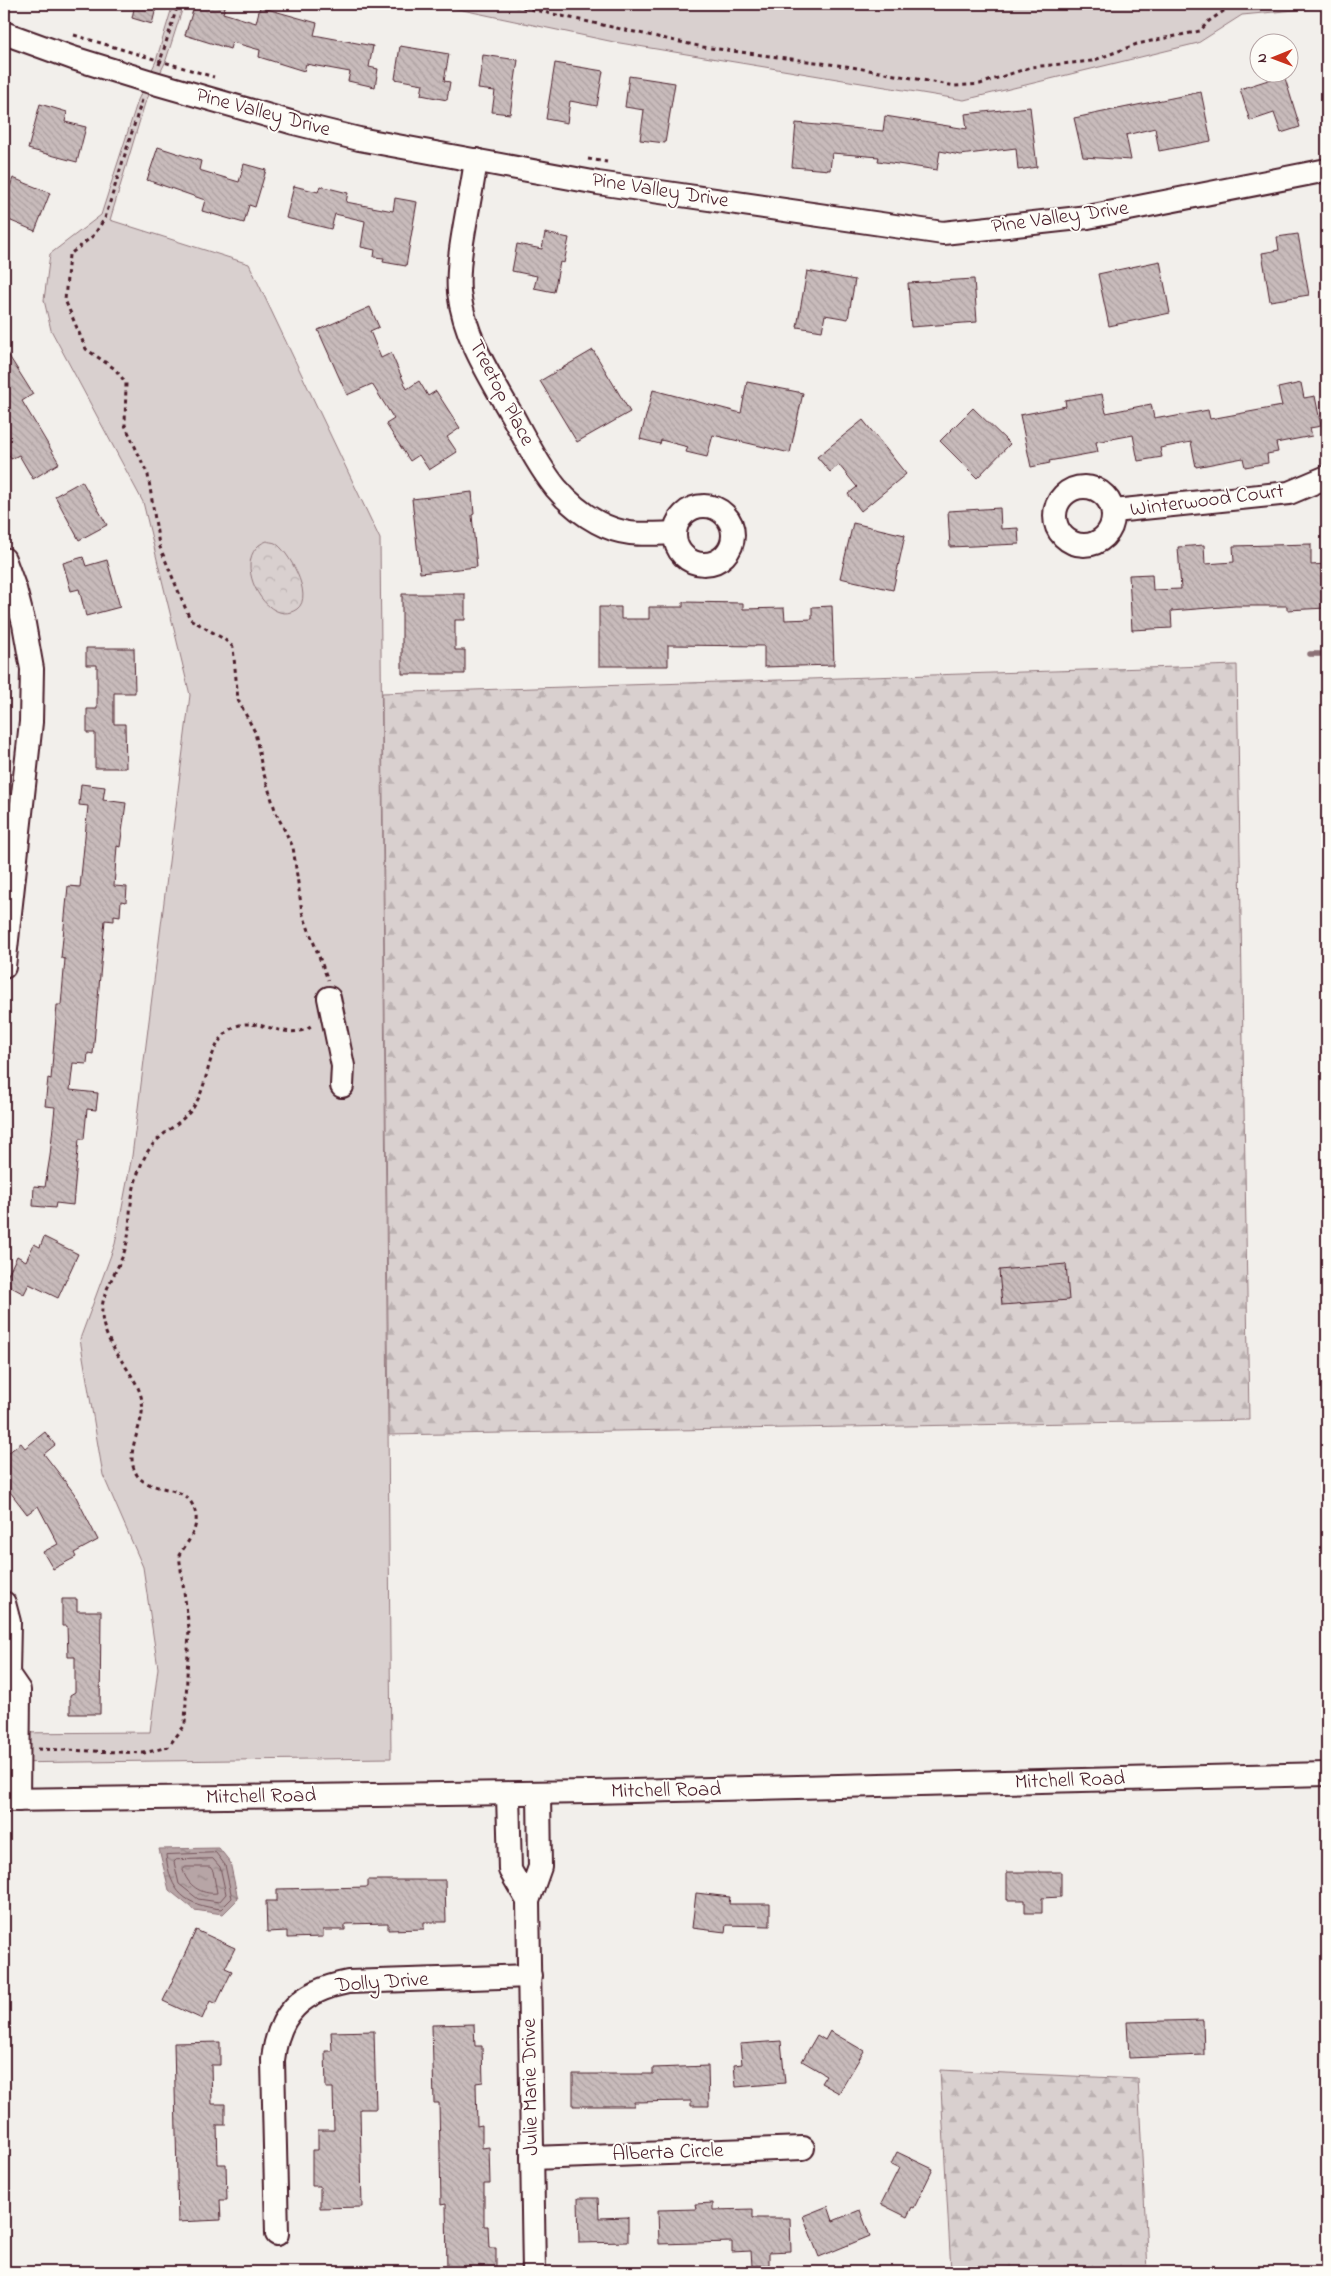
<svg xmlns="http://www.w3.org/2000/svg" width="1331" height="2276" font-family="'Indie Flower',sans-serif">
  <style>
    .grass { fill: #d9d0cf; stroke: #92787d }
    .forest { fill: url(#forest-firs); stroke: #92787d }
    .park { fill: url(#park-crowns); stroke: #92787d }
    .water { fill: url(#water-ripples); stroke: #8b6f75 }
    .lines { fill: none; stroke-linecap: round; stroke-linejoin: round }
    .shore { stroke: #76555c; stroke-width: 1 }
    .stream { stroke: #8b6f75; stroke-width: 5.5 }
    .building { fill: url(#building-back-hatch); stroke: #4a1f2b }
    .minor-casing { stroke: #4a1f2b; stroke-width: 26 }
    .path { stroke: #4a1f2b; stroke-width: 3; stroke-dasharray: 4 4; stroke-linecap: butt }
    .minor { stroke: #fdfcf7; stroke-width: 22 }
    .labels { text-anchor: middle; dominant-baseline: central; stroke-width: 4; stroke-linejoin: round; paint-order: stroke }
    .street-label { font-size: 21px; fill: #4a1f2b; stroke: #fdfcf7 }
  </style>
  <defs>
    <pattern id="forest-firs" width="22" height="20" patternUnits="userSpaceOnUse" patternTransform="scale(1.25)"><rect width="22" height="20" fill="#d9d0cf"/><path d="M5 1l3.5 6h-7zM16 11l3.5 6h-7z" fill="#bcb2b2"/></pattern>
    <pattern id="park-crowns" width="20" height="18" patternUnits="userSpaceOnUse" patternTransform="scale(1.25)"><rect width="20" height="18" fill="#d9d0cf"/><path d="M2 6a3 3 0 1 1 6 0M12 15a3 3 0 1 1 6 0" fill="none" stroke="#bcb2b2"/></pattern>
    <pattern id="water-ripples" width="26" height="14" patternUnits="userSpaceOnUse" patternTransform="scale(1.25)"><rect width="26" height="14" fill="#b7a5a6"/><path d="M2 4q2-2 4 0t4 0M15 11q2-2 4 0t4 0" fill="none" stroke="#978687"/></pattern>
    <pattern id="building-back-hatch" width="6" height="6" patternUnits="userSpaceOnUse" patternTransform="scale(1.25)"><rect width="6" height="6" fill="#c8bbbb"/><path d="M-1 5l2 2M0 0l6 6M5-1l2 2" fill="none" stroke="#ada0a1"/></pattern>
  </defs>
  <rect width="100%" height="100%" fill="#f2efeb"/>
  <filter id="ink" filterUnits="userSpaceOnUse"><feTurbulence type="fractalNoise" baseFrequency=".02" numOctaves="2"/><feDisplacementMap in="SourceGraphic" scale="10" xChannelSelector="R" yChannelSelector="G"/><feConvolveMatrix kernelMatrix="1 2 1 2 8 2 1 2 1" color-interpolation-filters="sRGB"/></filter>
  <g filter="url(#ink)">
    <g class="grass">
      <path d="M173,4h11l-19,59 -20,40 -35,117 139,44 131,275 11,1219 -387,5v-30l146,-1 8,-64 -15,-101 -40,-92 -23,-136 35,-95 17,-88 58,-461 -47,-193 -92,-172 -7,-30 6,-46 51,-39 37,-115 18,-39z"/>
      <path d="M434,4h893v3l-85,8 -44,28 -234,57 -350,-58z"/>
    </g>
    <g class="forest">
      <path d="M1237,665l12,755 -860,15 -7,-742z"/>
      <path d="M940,2070l198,9 10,193h-197z"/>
    </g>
    <path class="park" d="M267,541c1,1 6,1 8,2 12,6 40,53 22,66 -31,22 -70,-55 -30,-68z"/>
    <path class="water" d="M219,1848l11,14 8,37 -15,15 -29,-4 -25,-20 -10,-41z"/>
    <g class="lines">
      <g class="shore">
        <path d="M216,1853l9,12 7,33 -11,11c-36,-4 -51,-16 -55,-54z"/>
        <path d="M213,1859l7,8 6,27 -7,8 -21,-3 -19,-15 -5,-22 2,-2z"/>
        <path d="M186,1867h24l3,4 4,22c-16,2 -30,-8 -34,-23z"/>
      </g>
      <path class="stream" d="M1310,654h17"/>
    </g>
    <g class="building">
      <path d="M135,4h22l-5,20 -20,-6z"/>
      <path d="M195,4h31l-3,9 33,10 4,-16 57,16 -3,12 59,11 -4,21 9,2 -3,18 -27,-6 2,-9 -44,-8 -2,7 -45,-14 1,-7 -28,-8 -2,7 -45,-14z"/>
      <path d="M400,46l49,8 -5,27 6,1 -3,18 -26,-5 2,-11 -28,-5z"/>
      <path d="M483,55l35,5 -8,54 -18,-2 3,-21 -17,-2z"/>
      <path d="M555,63l48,8 -6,35 -27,-5 -3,22 -21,-4z"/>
      <path d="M1284,75l16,52 -19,6 -7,-20 -24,8 -10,-32z"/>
      <path d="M629,76l46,7 -10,60 -25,-3 4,-30 -19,-3z"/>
      <path d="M1201,92l10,49 -52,10 -4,-23 -29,7 5,25 -48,-3 -9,-39z"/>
      <path d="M40,104l27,8 -2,10 21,5 -9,35 -49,-13z"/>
      <path d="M1030,107l7,60 -19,3 -2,-22 -56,7 -20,-4 -3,19 -59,-9 1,-4 -47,-4 -2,17 -38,-3 4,-44 87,8 2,-15 82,13 -2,-15z"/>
      <path d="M158,147l43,14 -2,9 40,12 5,-18 22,6 -11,37 -6,-2 -5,18 -42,-12 3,-11 -58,-20z"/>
      <path d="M13,178l37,15 -15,38 -31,-13v-16z"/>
      <path d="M294,186l24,6 2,-6 28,7 -2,9 47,9 2,-13 22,4 -11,64 -23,-4 1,-4 -10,-1 1,-7 -14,-3 4,-26 -30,-7 -4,15 -45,-11z"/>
      <path d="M545,233l24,5 -5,25 -4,-1 -6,30 -20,-4 3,-12 -25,-5 5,-27 25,5z"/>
      <path d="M1298,234l11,61 -39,6 -8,-48 17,-3 -2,-13z"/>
      <path d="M1160,261l10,52 -61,13 -11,-52z"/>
      <path d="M807,271l48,9 -7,39 -23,-4 -3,16 -25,-4z"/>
      <path d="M974,279l3,43 -66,5 -3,-44z"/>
      <path d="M370,307l9,20 -9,4 11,27 10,-5 16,36 12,-8 9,15 8,-5 24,37 -13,9 10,15 -28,18 -10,-15 -9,6 -24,-37 8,-5 -22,-35 -25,11 -29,-65z"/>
      <path d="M4,348l29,46 -11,7 37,62 -26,16 -14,-24 -8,4 -7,-12z"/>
      <path d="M593,350l37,62 -53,30 -37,-61z"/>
      <path d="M747,382l56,11 -13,60 -77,-18 -6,22 -21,-5 2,-5 -27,-7 -1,4 -20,-5 13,-49 88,23z"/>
      <path d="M1301,383l3,15 11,-2 6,30 -11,2 2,8 -36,7 2,9 -11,2 1,9 -23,4 -2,-9 -47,9 -5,-25 -31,6 2,9 -24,4 -5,-26 -37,7 2,10 -49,9 1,2 -19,4 -11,-52 46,-9 -1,-6 37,-6 4,19 45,-9 3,14 11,-2 1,2 42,-8 2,9 72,-13 -4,-18z"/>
      <path d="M973,408l37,36 -33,34 -37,-37z"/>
      <path d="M863,420l43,54 -45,37 -13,-17 9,-7 -18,-22 -9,7 -13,-15z"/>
      <path d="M82,481l25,44 -28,15 -24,-44z"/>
      <path d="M472,492l2,22 -2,1 5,52 -57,6 -8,-74z"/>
      <path d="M1000,508l1,21 17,-1 1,16 -69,3 -2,-36z"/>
      <path d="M853,523l52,12 -12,55 -53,-12z"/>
      <path d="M1311,544v21l16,-1v44l-40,2v-4h-52l-64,5 1,17 -40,2 -3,-55 23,-1 1,16 28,-1 -3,-42 26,-2 1,19 29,-2 -1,-16z"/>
      <path d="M83,557l3,9 21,-6 13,47 -34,9 -7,-27 -8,2 -8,-28z"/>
      <path d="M402,594h63v26h-10v30h10v24h-63z"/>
      <path d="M683,602l60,1v6l41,-1 1,12 27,-1v-12l20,-1 2,59 -70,2v-21l-96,-1v21h-69v-59h22v12h28v-12h34z"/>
      <path d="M86,648h48l1,45h-21v31h11l1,44h-31v-35h-8v-24h10v-44h-11z"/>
      <path d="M81,784l24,3 -2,13 23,3 -6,44 -3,-1 -3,40 13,1 -1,15 -5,-1 -1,15 -6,-1v6l-9,-1 -12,134 -5,-1 -1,11 -14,-1 -3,27 28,3 -2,17 -9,-1 -3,30h-5l-6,66 -17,-2 -1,5 -22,-2 1,-20 11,1 5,-31 5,-49 -10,-1 3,-28 3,1 6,-74h4l4,-46 -4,-1 7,-72 12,1 8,-81 -9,-1z"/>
      <path d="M44,1237l34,17 -20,44 -29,-14 -5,10 -20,-11 13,-27 9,5 8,-17 6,3z"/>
      <path d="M1066,1264l3,36 -67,5 -3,-35z"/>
      <path d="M45,1432l10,13 -11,9 30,39 24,47 -24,13 2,4 -23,12 -10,-17 15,-8 -20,-38 -11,8 -23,-30v-28l17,-13 4,5z"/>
      <path d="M62,1599h15v12h24l-1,103h-30v-19l5,-3v-35h-7l-1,-31h-5z"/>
      <path d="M1007,1872h54v25l-19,1v15h-17v-13h-18z"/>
      <path d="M368,1880h77l1,42h-22v7l-36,1v-7l-43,1v6h-22v7l-36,1v-7l-20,1 -1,-31h11v-12l91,-2z"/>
      <path d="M696,1893l34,4 -1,7h41v22l-44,-1 -1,7 -33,-4z"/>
      <path d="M196,1930l39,18 -10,20 7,3 -16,33 -6,-3 -8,18 -39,-18z"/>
      <path d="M1203,2020l1,35 -75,3 -2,-36z"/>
      <path d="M474,2024l1,22h7l1,36 -7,1 1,43 5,-1v23l7,-1 1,37h-6v42h4l1,22h7v24h-49l-1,-68 -5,1 -2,-102h-5l-2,-78z"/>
      <path d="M374,2031l2,78h-16l2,98 -42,1v-22h-8v-36h6v-20h16l-1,-42h-7l-1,-37h7l-1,-19z"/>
      <path d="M830,2031l34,20 -25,42 -18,-10 5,-8 -24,-14 15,-26 8,5z"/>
      <path d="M781,2041l4,42 -49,4 -2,-22 8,-1 -2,-20z"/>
      <path d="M220,2042v23h-9l1,39h13v21h-8l1,39h8l1,36h-7l1,20 -43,2 -4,-179z"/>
      <path d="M708,2066l1,40h-18v-5l-57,1v4h-61v-32h80v-6z"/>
      <path d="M897,2152l36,17 -19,39 -2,-1 -5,10 -26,-13 18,-36 -8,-4z"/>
      <path d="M578,2198h20l1,20 29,-1v25l-49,1z"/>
      <path d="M713,2203v7l40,-1v9h37l1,33 -22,1v13l-17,1 -1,-15 -19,1v-10l-73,2 -1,-34 38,-1 -1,-5z"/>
      <path d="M828,2206l5,15 27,-11 10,26 -51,21 -16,-41z"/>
    </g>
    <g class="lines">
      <defs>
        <g id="minor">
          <path d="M4,33l69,25 78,24 143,41 65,16 239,44 345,50 145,-16 239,-47"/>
          <path d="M476,160c-5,40 -20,94 -17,132 5,45 32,86 54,125 13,24 26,50 43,71 12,14 26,26 41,34 27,15 48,12 77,11"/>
          <circle cx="1084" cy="516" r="29"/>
          <circle cx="704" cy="535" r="29"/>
          <path d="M1114,511l175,-18 38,-16"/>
          <path d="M4,559l11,30 9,35 8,45 -1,53 -27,245"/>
          <path d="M329,998l14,68 -1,20"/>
          <path d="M4,1603l5,19 -1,52 11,16 -1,110"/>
          <path d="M508,1794l2,76 18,31 12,-34 -1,-74"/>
          <path d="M4,1800l587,-8 736,-18"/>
          <path d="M528,1901l6,371"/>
          <path d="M532,2158l271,-10"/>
          <path d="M277,2234l-4,-174c5,-47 29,-69 75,-78l182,-6"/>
        </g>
      </defs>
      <use href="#minor" class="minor-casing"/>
      <g class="path">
        <path d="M507,4l196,43 149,20 103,19 25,-2 51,-17 61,-6 45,-17 63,-13 9,-10 19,-13 18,-4"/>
        <path d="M74,35l140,42"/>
        <path d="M159,65l19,-61"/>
        <path d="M142,100l-37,118 -11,17 -25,20 -4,45 21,49 29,20 11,14 -1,42 23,50 11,70 31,74 34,20 9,8 5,53 17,32 7,36 14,45 17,34 9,65 26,68"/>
        <path d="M588,159l19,3"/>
        <path d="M38,1749l106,4 24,-6 17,-22 4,-97 -10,-73c9,-13 21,-28 16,-44 -9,-30 -44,-16 -58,-36 -15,-23 9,-50 5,-74 -4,-28 -37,-51 -40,-85 -2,-26 18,-46 24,-70 4,-14 3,-28 5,-42 2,-17 8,-38 17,-53 13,-20 37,-28 48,-48 13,-23 11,-50 29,-69 26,-28 62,14 88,-10"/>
      </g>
      <use href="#minor" class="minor"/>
    </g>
  </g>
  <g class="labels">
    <g class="street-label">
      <text transform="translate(263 113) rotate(15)">Pine Valley Drive</text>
      <text transform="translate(660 191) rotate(9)">Pine Valley Drive</text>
      <text transform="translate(1060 218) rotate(-8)">Pine Valley Drive</text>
      <text transform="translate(501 393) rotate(62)">Treetop Place</text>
      <text transform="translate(1207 501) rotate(-7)">Winterwood Court</text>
      <text transform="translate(1070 1781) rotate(-2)">Mitchell Road</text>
      <text transform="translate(666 1791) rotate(-1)">Mitchell Road</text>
      <text transform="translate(261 1797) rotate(-1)">Mitchell Road</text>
      <text transform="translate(382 1983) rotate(-4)">Dolly Drive</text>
      <text transform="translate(531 2087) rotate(-91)">Julie Marie Drive</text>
      <text transform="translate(668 2153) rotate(-2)">Alberta Circle</text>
    </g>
  </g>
  <rect width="1331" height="2276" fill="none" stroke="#fdfcf7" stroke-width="20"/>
  <rect x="10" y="10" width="1311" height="2256" fill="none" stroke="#4a1f2b" stroke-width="2" filter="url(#ink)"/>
  <g transform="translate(1274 58) rotate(269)"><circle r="24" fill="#fdfcf7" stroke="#b5a4a5"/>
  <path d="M0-4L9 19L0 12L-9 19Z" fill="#c8321e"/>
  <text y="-8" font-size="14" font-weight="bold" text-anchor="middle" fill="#4a1f2b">N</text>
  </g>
</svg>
